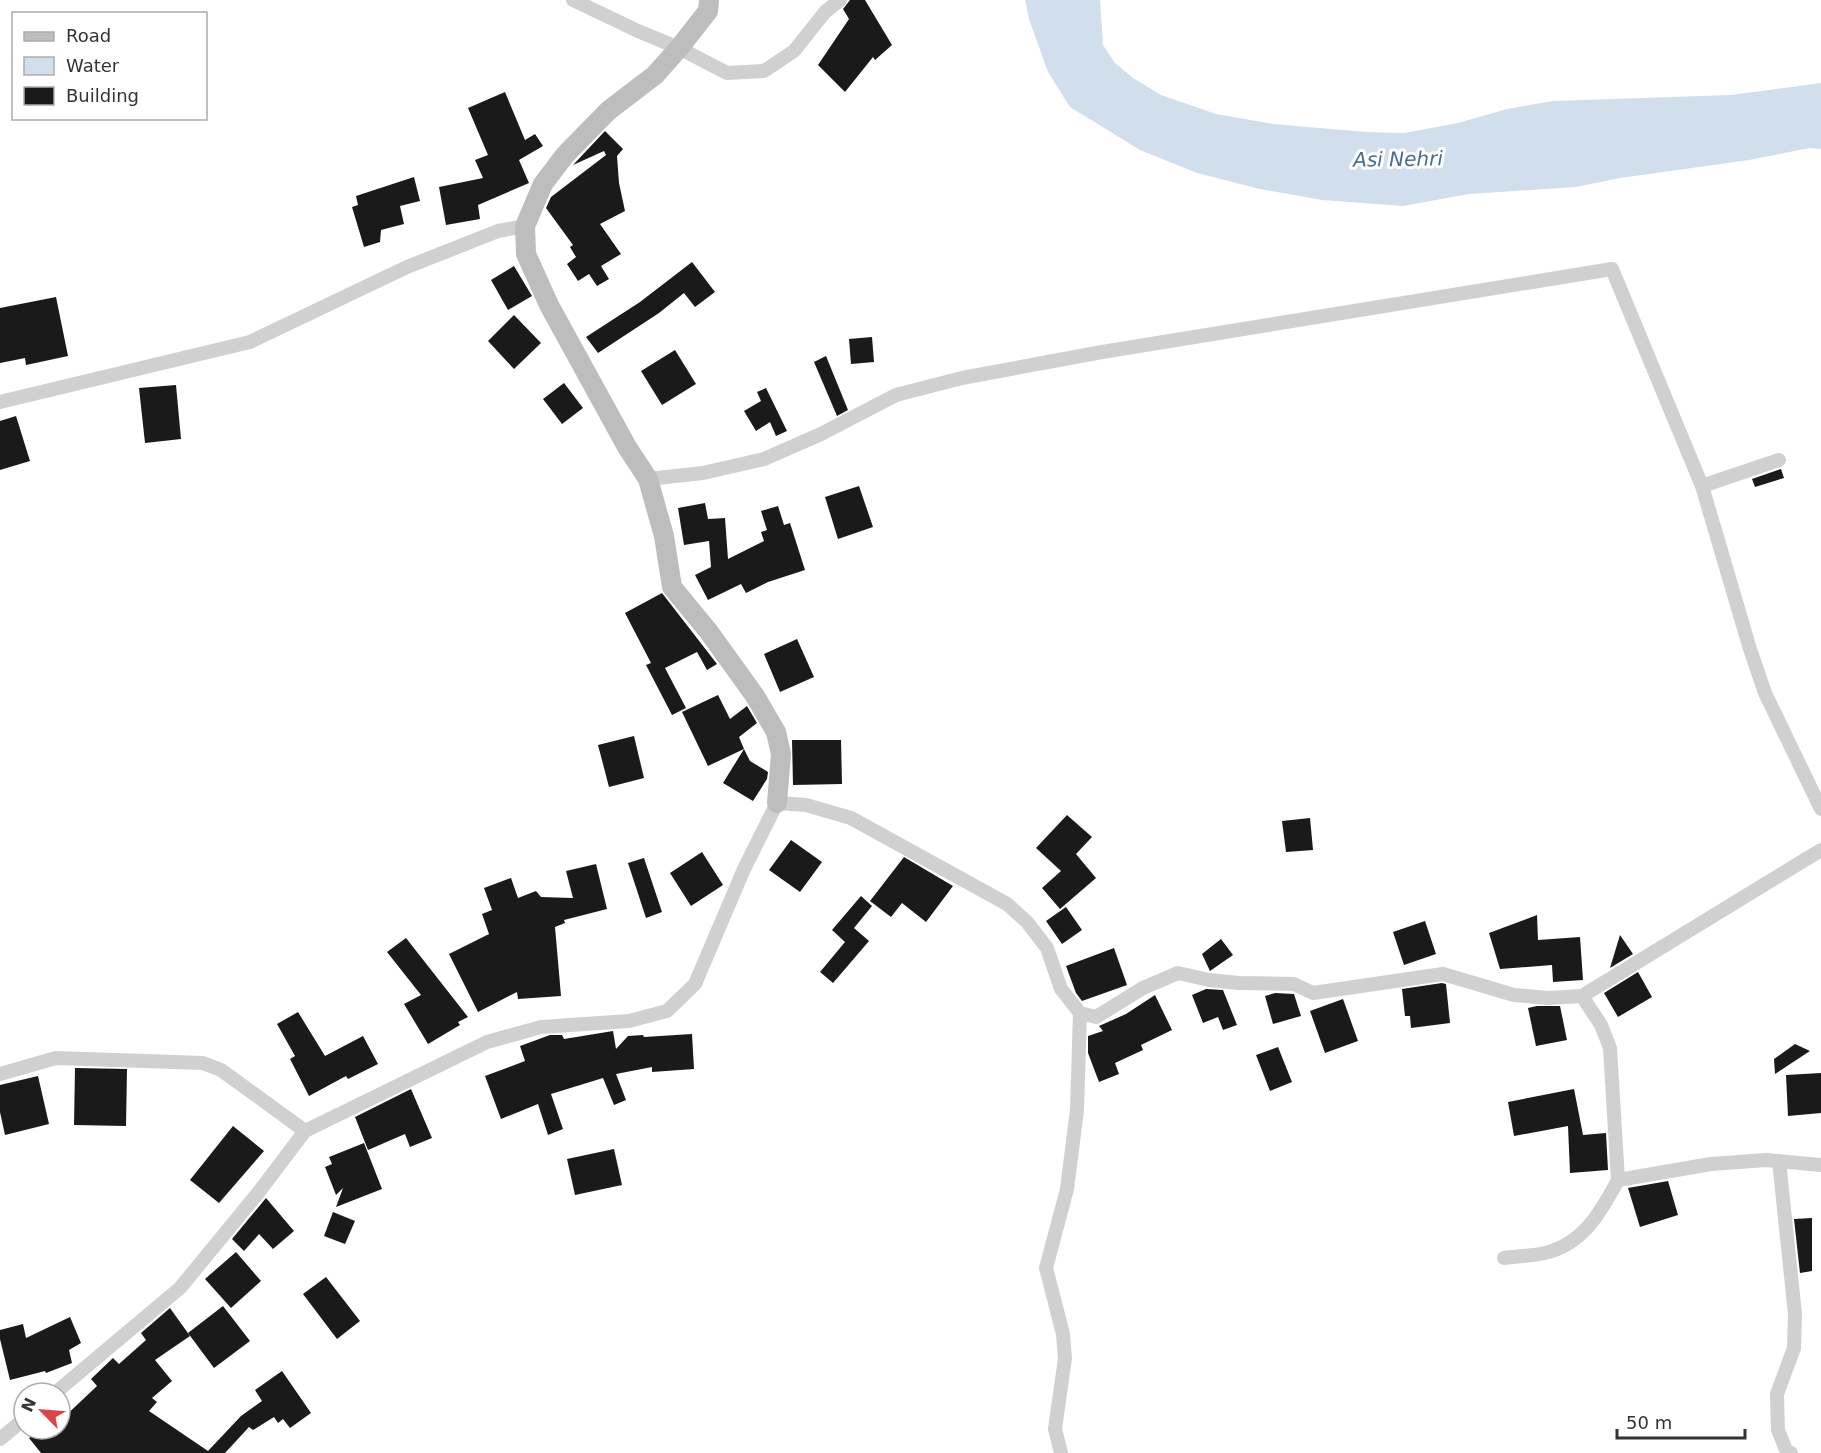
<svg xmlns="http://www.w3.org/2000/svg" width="1821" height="1453" font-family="'DejaVu Sans',sans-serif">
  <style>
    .water { fill: #d1dfec }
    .building { fill: #1a1a1a }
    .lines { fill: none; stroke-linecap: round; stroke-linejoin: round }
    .street { stroke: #d0d0d0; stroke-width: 14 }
    .secondary { stroke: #bdbdbd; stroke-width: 20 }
    .labels { text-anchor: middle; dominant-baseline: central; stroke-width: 6; stroke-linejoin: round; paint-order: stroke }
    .water-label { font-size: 20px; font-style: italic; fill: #446d91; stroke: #fff }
  </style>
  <rect width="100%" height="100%" fill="#fff"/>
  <path class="water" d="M1025,0h75l3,45 12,18 18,15 28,17 55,19 57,10 93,8 38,1 54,-10 49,-14 46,-8 178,-6 90,-12v66l-11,-1 -61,12 -129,18 -44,9 -107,7 -66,12 -81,-6 -62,-11 -63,-16 -57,-23 -70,-43 -22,-35 -19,-53z"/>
  <g class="building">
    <path d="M850,0h15l27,45 -17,15 -2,-3 -28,35 -27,-27 31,-46 -6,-10z"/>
    <path d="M505,92l20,48 10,-6 8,12 -24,14 10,23 -51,22 2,14 -34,6 -7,-38 44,-9 -8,-18 13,-5 -20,-47z"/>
    <path d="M605,131l18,18 -6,7 2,27 6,28 -25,13 21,30 -20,12 8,13 -12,7 -8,-12 -11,7 -11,-17 9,-7 -6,-10 3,-2 -27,-37 5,-11 55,-42 -2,-4 -31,14z"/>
    <path d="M414,177l6,24 -20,5 4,18 -23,6 -1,12 -16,5 -12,-40 6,-2 -2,-9z"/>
    <path d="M692,262l23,30 -20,15 -11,-14 -25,20 -61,40 -12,-16 54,-35z"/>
    <path d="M514,266l18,30 -24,14 -17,-30z"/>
    <path d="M56,297l12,59 -42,9 -1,-7 -25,5v-55z"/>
    <path d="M514,315l27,28 -27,26 -26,-28z"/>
    <path d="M872,337l2,25 -23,2 -2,-25z"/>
    <path d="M675,350l21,34 -34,21 -21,-34z"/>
    <path d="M826,356l22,54 -11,6 -23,-54z"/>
    <path d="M564,383l19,25 -21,16 -19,-25z"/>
    <path d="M176,385l5,54 -36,4 -6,-55z"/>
    <path d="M766,388l21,43 -11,5 -6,-14 -14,9 -12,-20 17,-10 -4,-9z"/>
    <path d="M16,416l14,45 -30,9v-49z"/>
    <path d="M1781,469l3,9 -29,9 -3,-8z"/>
    <path d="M859,486l14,41 -35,12 -13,-42z"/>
    <path d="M705,503l3,16 17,-1 3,41 36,-18 -3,-9 6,-2 -6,-19 17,-5 6,19 6,-2 15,47 -37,12 -22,11 -5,-9 -33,16 -13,-25 16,-8 -2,-26 -25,4 -6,-37z"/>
    <path d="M662,593l55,71 -10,6 -10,-18 -32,16 21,40 -14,7 -26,-50 5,-2 -26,-50z"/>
    <path d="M797,639l17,38 -34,15 -16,-38z"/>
    <path d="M718,695l12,24 17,-13 10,17 -18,14 5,12 -36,17 -26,-54z"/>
    <path d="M634,736l10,42 -35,9 -11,-42z"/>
    <path d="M792,740h49l1,44 -49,1z"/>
    <path d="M744,749l6,12 18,11 -1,7 -14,22 -30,-18z"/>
    <path d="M1067,815l25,22 -16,17 20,24 -36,31 -18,-21 19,-17 -25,-23z"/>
    <path d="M1310,818l3,32 -27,2 -4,-31z"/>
    <path d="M791,840l31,22 -22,30 -31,-22z"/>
    <path d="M702,852l21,33 -32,21 -21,-33z"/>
    <path d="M904,857l49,29 -27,36 -24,-19 -11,14 -21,-16z"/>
    <path d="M644,858l18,54 -16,6 -18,-55z"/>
    <path d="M596,864l11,45 -43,11 1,3 -10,4 6,69 -43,3 -1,-7 -39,20 -29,-58 40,-20 -7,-20 10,-4 -8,-22 27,-10 7,20 18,-7 5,6 32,1 -7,-27z"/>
    <path d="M861,896l11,10 -18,22 15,13 -36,42 -13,-11 25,-30 -13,-12z"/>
    <path d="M1066,907l16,23 -20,14 -16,-23z"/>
    <path d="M1537,915l1,25 42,-3 3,43 -30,2 -1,-17 -52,4 -11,-36z"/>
    <path d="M1425,921l11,33 -32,11 -11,-33z"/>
    <path d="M1620,935l13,19 -23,14z"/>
    <path d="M406,938l62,79 -10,5 2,3 -32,19 -24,-40 17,-9 -34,-43z"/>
    <path d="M1221,939l12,16 -23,16 -8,-17z"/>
    <path d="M1114,948l13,37 -45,16 -6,-8 -10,-27z"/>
    <path d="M1638,972l14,25 -34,20 -14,-24z"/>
    <path d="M1442,983l4,1 4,39 -39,5 -1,-12h-5l-3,-27z"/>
    <path d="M1206,989l17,1 14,35 -14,5 -5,-13 -15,6 -11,-28z"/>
    <path d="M1275,993l19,1 7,22 -28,8 -8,-28z"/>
    <path d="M1155,995l17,35 -31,15 2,5 -28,13 4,11 -20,8 -11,-29v-17l15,-5 -4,-5 27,-12z"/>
    <path d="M1343,999l15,42 -33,12 -15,-42z"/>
    <path d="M1537,1006h23l7,34 -31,6 -8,-38z"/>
    <path d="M298,1012l27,44 38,-20 15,28 -30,15 -2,-3 -37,20 -19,-37 5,-3 -18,-32z"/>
    <path d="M613,1031l3,18 12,-13 15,-1 1,2 48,-3 2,35 -42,3v-5l-36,7 10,26 -12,5 -11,-27 -52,16 12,35 -15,6 -10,-31 -37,15 -16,-43 40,-15 -5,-15 30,-11h12l2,4z"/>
    <path d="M1795,1044l15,7 -35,23 -1,-15z"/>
    <path d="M1278,1047l14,35 -22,9 -14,-36z"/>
    <path d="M75,1068l52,1 -1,57 -52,-1z"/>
    <path d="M1821,1073v40l-33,3 -2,-41z"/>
    <path d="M38,1076l11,48 -44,11 -5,-23v-27z"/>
    <path d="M411,1089l21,49 -22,9 -5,-13 -37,16 -13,-33z"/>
    <path d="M1574,1089l9,46 23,-2 2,37 -38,3 -2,-47 -54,10 -6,-34z"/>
    <path d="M233,1126l31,25 -45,52 -29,-23z"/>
    <path d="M364,1143l18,46 -46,18 7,-19 -7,7 -11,-28 7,-3 -3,-7z"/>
    <path d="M614,1149l8,36 -47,10 -8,-36z"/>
    <path d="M1668,1181l10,34 -38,12 -12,-39z"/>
    <path d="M266,1198l28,33 -21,18 -14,-15 -15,17 -12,-12z"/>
    <path d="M333,1212l22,9 -10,23 -21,-8z"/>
    <path d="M1812,1218v53l-12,2 -6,-54z"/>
    <path d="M236,1252l25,29 -30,27 -26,-29z"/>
    <path d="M326,1277l34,44 -23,18 -34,-45z"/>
    <path d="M223,1306l27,35 -36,27 -26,-35z"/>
    <path d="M170,1308l20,28 -35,24 17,21 -20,17 5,4 -8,9 59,40 33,-35 21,-15 -7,-11 27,-19 29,42 -21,15 -7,-9 -5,4 -4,-6 -21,13 -4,-3 -24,26h-184l-12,-15 11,-9h20v-8l37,-35 -6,-7 22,-21 6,6 27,-24 -5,-7z"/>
    <path d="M70,1317l11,26 -12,7 3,13 -26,10 -1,-2 -35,9 -10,-41v-9l23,-6 3,14z"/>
  </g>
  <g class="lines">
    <g class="street">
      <path d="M573,0l65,31 41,17 48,25 37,-2 30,-20 31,-39 15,-12"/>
      <path d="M0,402l250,-60 157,-75 91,-36 27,-5"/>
      <path d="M648,479l55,-6 61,-14 57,-25 75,-39 66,-17 140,-26 510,-83 90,217 48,163 15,44 56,116"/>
      <path d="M1702,486l77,-26"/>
      <path d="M1582,996l239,-146"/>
      <path d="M0,1074l56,-16 147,5 18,7 84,61"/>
      <path d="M1779,1161l16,153 -1,34 -17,46 1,36 8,20 5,3"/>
      <path d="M1504,1258c14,-2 28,-2 41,-5 38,-9 56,-41 73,-73"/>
      <path d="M55,1393l125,-105 78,-95 47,-62 182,-89 54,-15 88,-6 38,-10 28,-27 49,-115 33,-66 29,2 45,13 156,86 20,18 20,26 14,41 19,24 16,4 47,-29 35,-15 31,7 30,3 55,1 19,9 130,-19 71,21 34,3 34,-2 19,29 9,23 8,132 93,-16 55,-4 55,5"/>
      <path d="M0,1439l24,-20"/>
      <path d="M1061,1453l-6,-24 10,-71 -2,-24 -17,-66 21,-79 10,-79 3,-97"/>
    </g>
    <path class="secondary" d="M709,0l-1,11 -29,37 -24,27 -47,36 -43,44 -22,29 -18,42 1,28 23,51 78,142 21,32 16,57 8,51 37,45 46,64 21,36 5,22 -4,49"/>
  </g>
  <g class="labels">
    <g class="water-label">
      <text transform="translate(1398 159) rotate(-1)">Asi Nehri</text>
    </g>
  </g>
  <rect x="12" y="12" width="195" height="108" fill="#ffffff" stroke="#adadad" stroke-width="1.5"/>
  <rect x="24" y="32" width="30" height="9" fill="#bdbdbd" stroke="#adadad" stroke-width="1.5"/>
  <text x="66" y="42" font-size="18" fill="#333333">Road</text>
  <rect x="24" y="57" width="30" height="18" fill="#d1dfec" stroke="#adadad" stroke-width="1.5"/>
  <text x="66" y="72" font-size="18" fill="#333333">Water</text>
  <rect x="24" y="87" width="30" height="18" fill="#1a1a1a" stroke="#adadad" stroke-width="1.5"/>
  <text x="66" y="102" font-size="18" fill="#333333">Building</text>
  <g transform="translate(42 1411) rotate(295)"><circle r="28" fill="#ffffff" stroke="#adadad" stroke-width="1.5"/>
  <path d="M0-4.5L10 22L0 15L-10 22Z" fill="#db4543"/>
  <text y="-9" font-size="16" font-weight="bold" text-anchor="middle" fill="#333333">N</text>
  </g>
  <path d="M1617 1429v9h128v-9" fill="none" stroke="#333333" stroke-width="3"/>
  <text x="1626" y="1429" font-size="18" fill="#333333" stroke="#ffffff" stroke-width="4.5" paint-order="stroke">50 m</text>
</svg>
